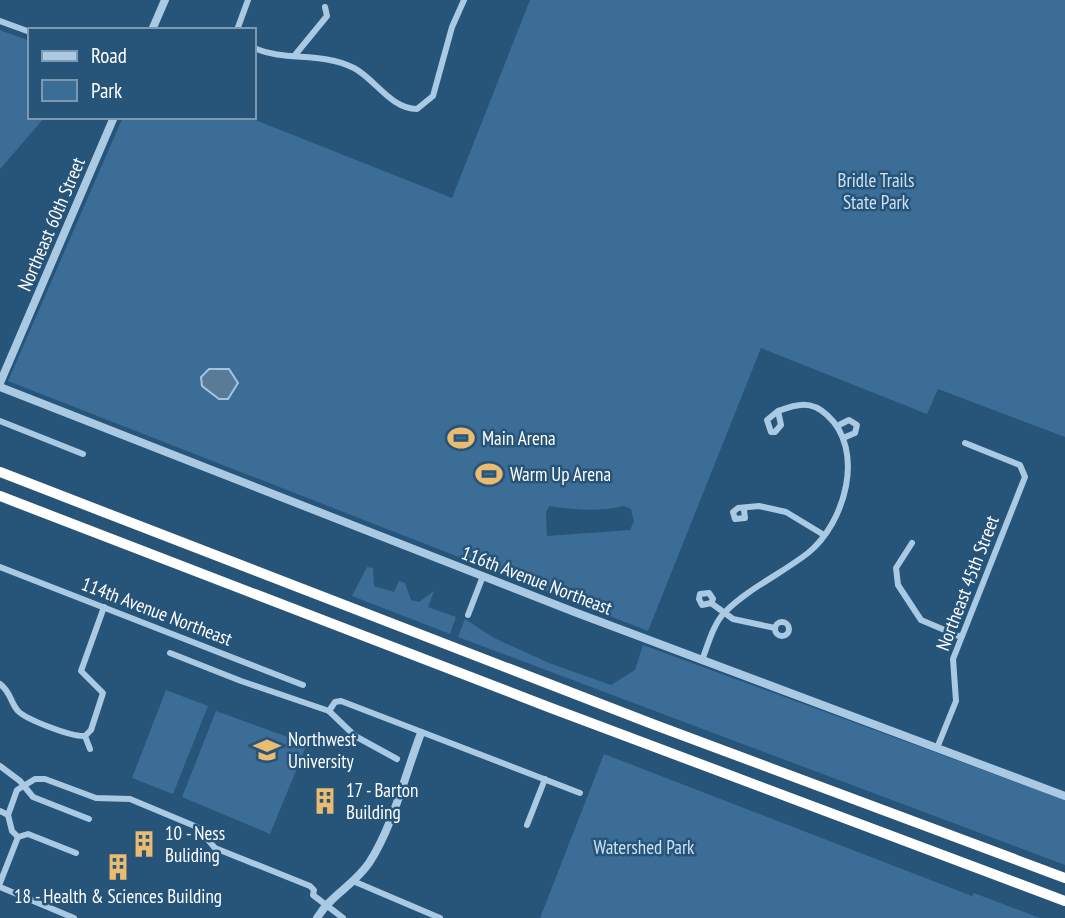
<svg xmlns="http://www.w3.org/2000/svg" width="1065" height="918" font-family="'PT Sans Narrow',sans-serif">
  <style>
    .green { fill: #3b6d97; fill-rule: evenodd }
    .water { fill: #5a7b95; stroke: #9fc6e4; stroke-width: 2 }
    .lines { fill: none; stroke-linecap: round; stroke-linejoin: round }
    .minor { stroke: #aacae3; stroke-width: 6 }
    .tertiary { stroke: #aacae3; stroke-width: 8 }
    .motorway { stroke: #fff; stroke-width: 10 }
    .labels { text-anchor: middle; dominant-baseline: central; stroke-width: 5; stroke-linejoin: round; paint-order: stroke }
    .park-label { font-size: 19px; fill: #cde2f3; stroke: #275479 }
    .street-label { font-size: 19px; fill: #fff; stroke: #275479 }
    .poi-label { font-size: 19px; fill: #fff; stroke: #275479; text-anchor: start }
  </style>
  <rect width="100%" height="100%" fill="#275479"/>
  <g class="green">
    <path d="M530,0h535v437l-127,-48 -11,25 -166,-66 -113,283 -640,-250 115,-264h125l204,81zM549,506c26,4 49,6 75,0l7,3 3,13 -4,8 -83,6 -1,-23z"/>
    <path d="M0,30l30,11v76h15l-45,52z"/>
    <path d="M367,567l6,1 1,18 20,6 5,-11 6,2 6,17 8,2 15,-11 -6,16 28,10 -6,17 -98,-38z"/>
    <path d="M465,619l29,19 55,25 62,22 24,-15 8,-25 422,155v65l-607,-228z"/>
    <path d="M166,690l42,16 -35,88 -41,-16z"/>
    <path d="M216,711l91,33 -37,90 -88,-37z"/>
    <path d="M604,754l368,142 2,-3 66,25h-500z"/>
  </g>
  <path class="water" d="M209,369h20l9,14 -10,16h-9l-17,-13 -1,-9z"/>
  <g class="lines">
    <g class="minor">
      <path d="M0,21l30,11"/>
      <path d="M237,30l11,-30"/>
      <path d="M254,48c32,14 66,3 100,20 21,11 37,41 63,41l16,-13 19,-69 12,-27"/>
      <path d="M295,55l32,-39 -2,-9"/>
      <path d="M0,421l83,33"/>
      <path d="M837,426l12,-6 8,5 -2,8 -12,5"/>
      <path d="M744,510l1,8 -10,1 -2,-7 5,-4 21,-2 27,6 38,23"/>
      <path d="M912,543l-16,25 2,17 23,35 40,17"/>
      <path d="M0,567l303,118"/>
      <path d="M711,603l-9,2 -3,-6 1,-5 9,-1 4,6 -2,4 22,16 42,9"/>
      <path d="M468,615l15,-39"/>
      <circle cx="782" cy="629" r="7"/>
      <path d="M170,653l71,28 88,30 26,25 42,23"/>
      <path d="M702,660c6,-15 11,-36 23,-48 24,-24 56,-38 83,-59 37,-30 58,-103 19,-138 -16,-15 -30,-11 -49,-4l3,14 -6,7h-4l-4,-12 11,-9"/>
      <path d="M0,684c11,8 10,18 18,27 9,9 54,26 67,25"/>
      <path d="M329,711l6,-9 6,-1 239,92"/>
      <path d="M85,736l6,-6 12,-37 -22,-22 23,-64"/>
      <path d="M85,736l5,13"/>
      <path d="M937,748l19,-47 -3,-42 72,-182 -5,-12 -55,-22"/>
      <path d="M0,766l20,15 13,16 56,22"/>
      <path d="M0,811l8,4 4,16 6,6 10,-3 48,19"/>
      <path d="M8,815l9,-25 18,-11h10l51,19 34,1 67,28 18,21 95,38 4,4 -1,5 30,23"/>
      <path d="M527,825l18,-46"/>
      <path d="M353,881l87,37"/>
      <path d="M0,883l18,-46"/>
      <path d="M0,887l74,31"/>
    </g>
    <g class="tertiary">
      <path d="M152,30l13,-30"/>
      <path d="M0,383l114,-266"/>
      <path d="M0,387l577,226 488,183"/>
      <path d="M317,918c14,-23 37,-33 52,-55 24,-37 36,-88 52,-130"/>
    </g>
    <g class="motorway">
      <path d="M0,472l655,253 410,153"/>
      <path d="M0,496l551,212 514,193"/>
    </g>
  </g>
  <defs>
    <symbol id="stadium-bare" viewBox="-9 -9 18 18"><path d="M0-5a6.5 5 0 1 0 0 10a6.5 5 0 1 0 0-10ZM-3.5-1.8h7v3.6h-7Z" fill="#ebbb70" stroke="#275479" stroke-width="2.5" paint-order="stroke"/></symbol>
    <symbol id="university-bare" viewBox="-9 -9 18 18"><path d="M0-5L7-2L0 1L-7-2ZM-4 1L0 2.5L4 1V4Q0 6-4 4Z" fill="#ebbb70" stroke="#275479" stroke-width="2.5" paint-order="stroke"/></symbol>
    <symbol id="building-bare" viewBox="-9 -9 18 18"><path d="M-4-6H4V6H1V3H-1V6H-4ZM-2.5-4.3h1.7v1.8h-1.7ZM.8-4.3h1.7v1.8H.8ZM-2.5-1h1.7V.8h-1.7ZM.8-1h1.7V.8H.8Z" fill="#ebbb70" stroke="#275479" stroke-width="2.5" paint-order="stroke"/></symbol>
  </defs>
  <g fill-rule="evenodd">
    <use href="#stadium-bare" x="442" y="419" width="38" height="38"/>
    <use href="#stadium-bare" x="470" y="455" width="38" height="38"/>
    <use href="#university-bare" x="248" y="731" width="38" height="38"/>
    <use href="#building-bare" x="306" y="782" width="38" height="38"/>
    <use href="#building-bare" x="125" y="825" width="38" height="38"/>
    <use href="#building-bare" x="99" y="848" width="38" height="38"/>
  </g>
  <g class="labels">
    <g class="park-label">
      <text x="876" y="180">Bridle Trails<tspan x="876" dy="22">State Park</tspan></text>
      <text x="644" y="847">Watershed Park</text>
    </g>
    <g class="street-label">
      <text transform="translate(51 224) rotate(-67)">Northeast 60th Street</text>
      <text transform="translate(537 580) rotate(21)">116th Avenue Northeast</text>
      <text transform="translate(967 583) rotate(-69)">Northeast 45th Street</text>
      <text transform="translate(157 611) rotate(21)">114th Avenue Northeast</text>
    </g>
    <g class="poi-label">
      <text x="482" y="438">Main Arena</text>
      <text x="510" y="474">Warm Up Arena</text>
      <text x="288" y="739">Northwest<tspan x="288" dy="22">University</tspan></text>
      <text x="346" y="790">17 - Barton<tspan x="346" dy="22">Building</tspan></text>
      <text x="165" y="833">10 - Ness<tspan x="165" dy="22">Buliding</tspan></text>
      <text x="118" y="896" text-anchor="middle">18 - Health &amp; Sciences Building</text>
    </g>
  </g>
  <rect x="28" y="28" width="228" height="91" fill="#275479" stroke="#7d98af" stroke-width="2"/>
  <rect x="42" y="51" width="35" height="10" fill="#aacae3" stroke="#7d98af" stroke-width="2"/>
  <text x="91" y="63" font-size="21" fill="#ffffff">Road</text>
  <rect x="42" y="80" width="35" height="21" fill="#3b6d97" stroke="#7d98af" stroke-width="2"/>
  <text x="91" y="98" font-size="21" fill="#ffffff">Park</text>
</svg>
